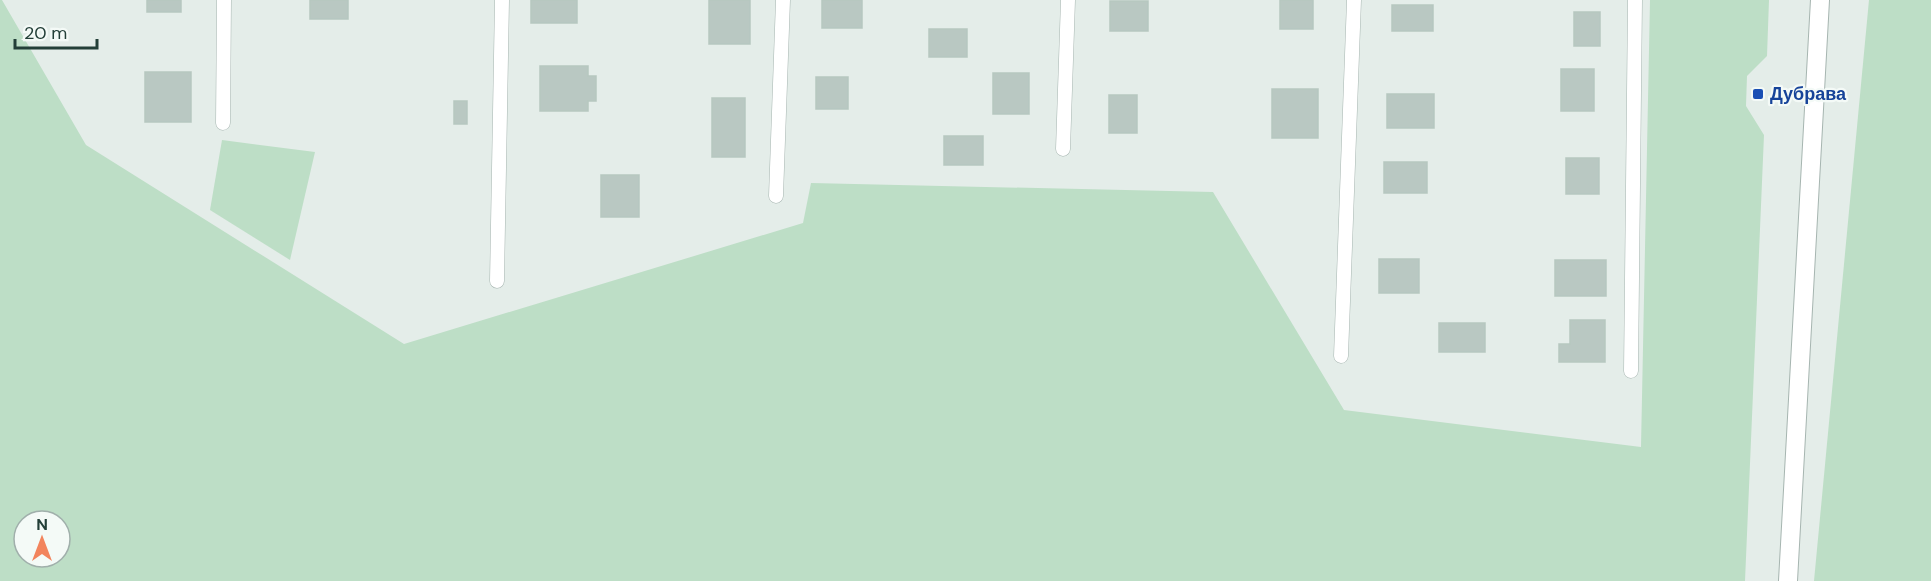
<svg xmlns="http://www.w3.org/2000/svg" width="1931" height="581" font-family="'DM Sans',sans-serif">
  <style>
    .green { fill: #bddec6; fill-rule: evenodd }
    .building { fill: #b9c8c2; stroke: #b6c7c0; stroke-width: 1.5 }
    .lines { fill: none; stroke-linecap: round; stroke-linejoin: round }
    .service-casing { stroke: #a6b5b0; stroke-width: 15 }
    .tertiary-casing { stroke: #a6b5b0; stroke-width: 20 }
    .service { stroke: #fff; stroke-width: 14 }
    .tertiary { stroke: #fff; stroke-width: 18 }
    .transit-dot { fill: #1a4fb4; stroke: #f4faf7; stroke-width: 2 }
    .labels { text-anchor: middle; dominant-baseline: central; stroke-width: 4.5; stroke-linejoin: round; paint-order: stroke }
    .transit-label { font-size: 18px; font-weight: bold; fill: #164399; stroke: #f4faf7; text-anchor: start }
  </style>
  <rect width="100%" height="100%" fill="#e4ede9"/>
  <g class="green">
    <path d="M0,0h2l84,145 318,199 399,-121 8,-40 402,9 131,218 297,37 9,-447h119l-2,56 -20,20 -1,30 18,29 -19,446h-1745zM24,521h36v36h-36z"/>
    <path d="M1869,0h62v581h-117z"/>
    <path d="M222,140l93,12 -25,108 -80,-50z"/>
  </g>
  <g class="building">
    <rect x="147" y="0" width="34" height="12"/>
    <rect x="310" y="0" width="38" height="19"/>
    <rect x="531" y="0" width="46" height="23"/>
    <rect x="709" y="0" width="41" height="44"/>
    <rect x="822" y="0" width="40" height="28"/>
    <rect x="1280" y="0" width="33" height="29"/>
    <rect x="1110" y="1" width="38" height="30"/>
    <rect x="1392" y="5" width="41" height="26"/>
    <rect x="1574" y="12" width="26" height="34"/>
    <rect x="929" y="29" width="38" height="28"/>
    <path d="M540,66h48v10h8v25h-8v10h-48z"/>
    <rect x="1561" y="69" width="33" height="42"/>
    <rect x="145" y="72" width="46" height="50"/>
    <rect x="993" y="73" width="36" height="41"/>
    <rect x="816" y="77" width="32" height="32"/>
    <rect x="1272" y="89" width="46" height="49"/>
    <rect x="1387" y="94" width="47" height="34"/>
    <rect x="1109" y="95" width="28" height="38"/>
    <rect x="712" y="98" width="33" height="59"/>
    <rect x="454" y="101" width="13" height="23"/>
    <rect x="944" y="136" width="39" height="29"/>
    <rect x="1566" y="158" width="33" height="36"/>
    <rect x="1384" y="162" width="43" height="31"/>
    <rect x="601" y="175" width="38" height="42"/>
    <rect x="1379" y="259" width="40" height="34"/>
    <rect x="1555" y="260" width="51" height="36"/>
    <path d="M1570,320h35v42h-46v-18h11z"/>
    <rect x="1439" y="323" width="46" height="29"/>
  </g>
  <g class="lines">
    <defs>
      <g id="service">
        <path d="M223,123l1,-123"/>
        <path d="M1063,149l5,-149"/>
        <path d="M776,196l7,-196"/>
        <path d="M497,281l5,-281"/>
        <path d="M1341,356l13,-356"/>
        <path d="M1631,371l4,-371"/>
      </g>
      <path id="tertiary" d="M1788,581l32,-581"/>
    </defs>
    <use href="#service" class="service-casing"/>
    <use href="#tertiary" class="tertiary-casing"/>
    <use href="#service" class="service"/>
    <use href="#tertiary" class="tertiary"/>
  </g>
  <rect class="transit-dot" x="1752" y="88" width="12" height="12" rx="3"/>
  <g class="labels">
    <g class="transit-label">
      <text x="1770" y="94">Дубрава</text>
    </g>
  </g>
  <g transform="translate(42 539)"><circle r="28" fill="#f4faf7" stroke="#a0afab" stroke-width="1.5"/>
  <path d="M0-4.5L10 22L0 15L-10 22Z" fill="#f2845d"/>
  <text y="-9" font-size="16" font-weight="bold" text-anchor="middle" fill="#233f38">N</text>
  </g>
  <path d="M15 39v9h82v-9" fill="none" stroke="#233f38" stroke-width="3"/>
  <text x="24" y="39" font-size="18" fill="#233f38" stroke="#f4faf7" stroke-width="4.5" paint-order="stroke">20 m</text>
</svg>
